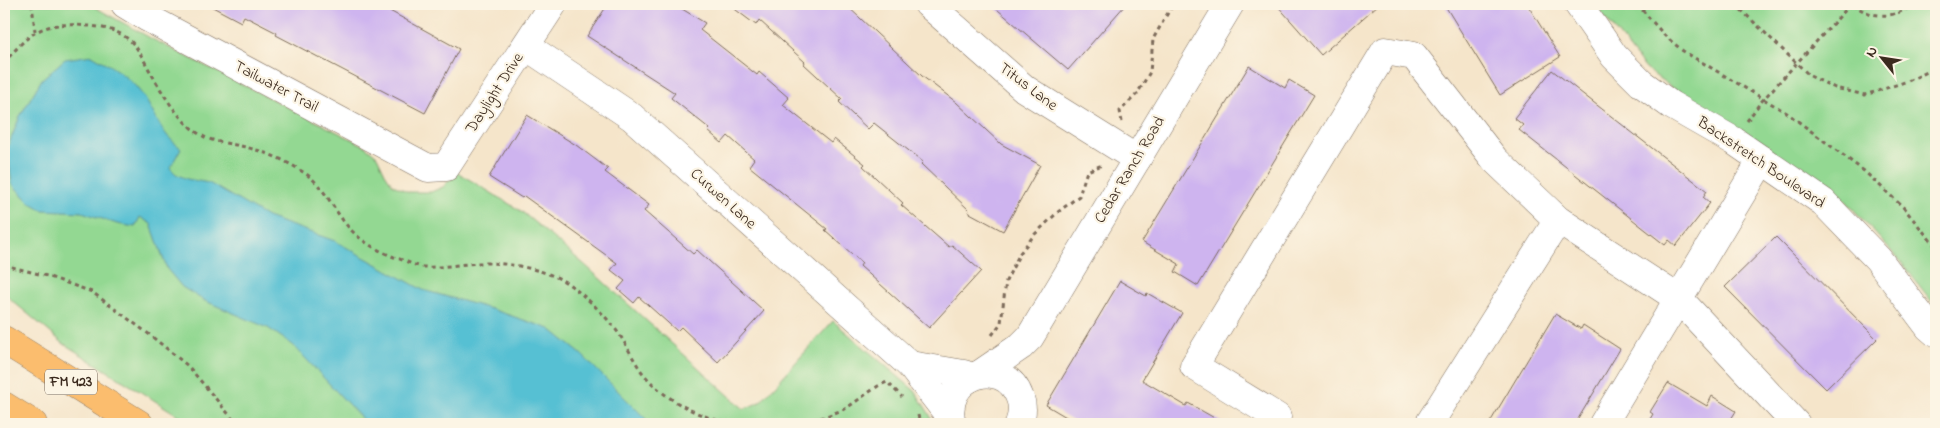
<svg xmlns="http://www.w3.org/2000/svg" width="1940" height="428" font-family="'Indie Flower',sans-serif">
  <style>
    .green { fill: #93d892; stroke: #678158 }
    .water { fill: #57c0d3; stroke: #497578 }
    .building { fill: #ceb4ef }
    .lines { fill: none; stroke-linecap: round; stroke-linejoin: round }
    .minor-casing { stroke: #7c6b5a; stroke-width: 29 }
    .major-casing { stroke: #7c6b5a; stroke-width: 29 }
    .path { stroke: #7c6b5a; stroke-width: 3; stroke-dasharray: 4 4; stroke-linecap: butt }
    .minor { stroke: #fff; stroke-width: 28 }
    .major { stroke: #fbbd6e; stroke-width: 28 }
    .labels { text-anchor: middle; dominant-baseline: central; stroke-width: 4.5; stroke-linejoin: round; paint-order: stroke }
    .shield { fill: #fcf5e5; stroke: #75675a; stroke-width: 1 }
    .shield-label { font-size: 15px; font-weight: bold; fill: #3b2a1e }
    .street-label { font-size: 16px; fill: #3b2a1e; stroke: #fcf5e5 }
  </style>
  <rect width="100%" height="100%" fill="#fcf5e5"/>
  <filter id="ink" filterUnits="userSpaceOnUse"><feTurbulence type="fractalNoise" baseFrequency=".02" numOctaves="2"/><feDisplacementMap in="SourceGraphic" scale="10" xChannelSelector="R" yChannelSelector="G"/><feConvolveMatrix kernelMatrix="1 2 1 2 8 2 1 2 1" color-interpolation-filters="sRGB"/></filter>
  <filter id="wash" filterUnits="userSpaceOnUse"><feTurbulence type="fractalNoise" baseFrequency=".0096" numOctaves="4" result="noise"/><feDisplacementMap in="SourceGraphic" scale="20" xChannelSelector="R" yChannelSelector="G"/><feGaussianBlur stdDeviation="1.12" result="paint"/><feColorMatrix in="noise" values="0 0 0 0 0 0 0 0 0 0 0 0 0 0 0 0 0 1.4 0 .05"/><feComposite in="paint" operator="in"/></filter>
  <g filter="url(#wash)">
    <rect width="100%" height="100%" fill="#f5e5ca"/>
    <g class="green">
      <path d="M4,4h85l65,36 211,106 12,10 8,17 8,12 16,7h22l12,-5 14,-15 64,39 64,54 159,144 16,-7 73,-81 82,70 15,24 3,9h-741l-128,-80 -60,-50z"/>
      <path d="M1594,4h342v303l-35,-45 -56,-62 -117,-78 -47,-28 -35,-25z"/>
    </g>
    <path class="water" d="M92,55c17,10 37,21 49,38 15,20 18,40 40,55l-11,20 6,6 11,5 22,4 58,34 68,24 88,49 68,19 59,20 31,25 70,70h-282l-6,-4 -70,-75 -25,-17 -65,-28 -21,-13 -15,-18 -16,-45 -11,-7 -5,10 -18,-3 -35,-12 -39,-2 -14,-8 -17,-18 -5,-35 13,-33 22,-37 23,-20z"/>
    <g id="blocks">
      <g class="building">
        <path d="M207,4h170l82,45 -34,64 -149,-78 1,-2 -33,-17 -3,6z"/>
        <path d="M608,4h66l31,19 -5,7 57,45 2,-3 30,26 -6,7 48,38 3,-4 31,25 -2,2 40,37 -2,2 48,42 3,-2 29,26 -52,57 -69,-62 2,-3 -37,-33 2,-1 -78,-63 5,-7 -26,-23 -6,7 -14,-12 2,-2 -39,-31 4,-5 -88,-57z"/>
        <path d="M728,4h117l77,72 34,26 45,42 39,21 -37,66 -35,-19 1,-2 -48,-46 2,-2 -49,-39 -6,6 -29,-27 3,-3 -38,-35 1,-2 -46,-42 -3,5z"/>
        <path d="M991,4h135l-58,66z"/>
        <path d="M1276,4h103l-58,51z"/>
        <path d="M1444,4h83l33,53 -60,38z"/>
        <path d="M1249,66l36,22 4,-8 25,15 -116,191 -23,-14 4,-8 -37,-22z"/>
        <path d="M1552,70l155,121 -4,6 7,6 -34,43 -7,-6 -4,5 -146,-115 4,-5 -9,-7z"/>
        <path d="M527,115l49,30 32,24 -3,3 44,33 -5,6 49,43 4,-4 67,61 -46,51 -37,-35 -4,4 -38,-34 -5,6 -16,-14 7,-8 -14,-11 6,-7 -93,-67 -2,2 -33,-21z"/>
        <path d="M1776,237l101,102 -51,50 -101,-102z"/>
        <path d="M1120,281l26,15 1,-3 35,20 -40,67 44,26 2,-3 37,21h-147l-32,-19z"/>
        <path d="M1555,314l26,15 2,-4 37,24 -45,75h-86z"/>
        <path d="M1668,383l39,23 5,-10 24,15 -8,13h-81l6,-10 -3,-2z"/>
      </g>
    </g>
  </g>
  <g filter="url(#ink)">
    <use href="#blocks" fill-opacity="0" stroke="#7c6b5a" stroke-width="1"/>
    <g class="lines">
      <defs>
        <g id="minor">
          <path d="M125,4l23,14 280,150 18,-1 107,-163"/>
          <path d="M928,4l97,85 112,70"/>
          <path d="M1578,4l36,52 27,27 30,22 63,36 89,61 55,57 51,68 7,6"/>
          <path d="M526,46l106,71 278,248 34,44 6,5"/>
          <path d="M910,365l54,9 6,4"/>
          <path d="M980,374l41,-28 9,-9 200,-333"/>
          <path d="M952,424c-13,-49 52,-71 68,-26 3,8 2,18 -1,26"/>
          <path d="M1273,424l4,-7 -83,-51 191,-315 29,5 81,104 63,60 121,79 117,125"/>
          <path d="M1429,424l129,-204"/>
          <path d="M1603,424l159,-264"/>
        </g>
        <g id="major">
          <path d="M4,340l135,84"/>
          <path d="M4,406l29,18"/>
        </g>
      </defs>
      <use href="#minor" class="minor-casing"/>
      <use href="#major" class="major-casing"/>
      <g class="path">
        <path d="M32,4l3,27"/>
        <path d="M1637,4l28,32 18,15 104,62 77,58 39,36 33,40"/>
        <path d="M1735,4l75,72 25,12 30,7 43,-14 28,-13"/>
        <path d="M1853,4c17,15 43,15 60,0"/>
        <path d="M4,63c22,-26 35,-41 72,-38 16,1 34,2 48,11 11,7 16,17 22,28 13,23 31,57 55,71 13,8 30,8 44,12 21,5 40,13 58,25 22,13 31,41 49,59 12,12 27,20 42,26 9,3 21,9 30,10 18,1 37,-3 55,-4 25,-1 61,5 83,17 19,11 47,38 59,57 7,11 13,24 21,35 22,28 57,46 93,52"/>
        <path d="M1747,121l13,-18 91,-99"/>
        <path d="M1122,122l-2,-11 17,-17 13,-22 3,-33 20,-35"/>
        <path d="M4,265l43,11 45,16 58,43 38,31 49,58"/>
        <path d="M992,335l9,-12 5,-42 14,-28 15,-19 23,-22 21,-16 8,-25 15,-6"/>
        <path d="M918,415l2,9"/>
        <path d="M805,424l40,-15 33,-23 9,-4 15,15"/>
      </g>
      <use href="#minor" class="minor"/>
      <use href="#major" class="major"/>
    </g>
  </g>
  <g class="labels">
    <rect class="shield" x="45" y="369.5" width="52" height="25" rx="4"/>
    <g class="shield-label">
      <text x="71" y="382">FM 423</text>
    </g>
    <g class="street-label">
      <text transform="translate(276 87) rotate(28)">Tailwater Trail</text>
      <text transform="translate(1028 87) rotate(37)">Titus Lane</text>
      <text transform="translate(495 93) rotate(-57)">Daylight Drive</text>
      <text transform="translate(1761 163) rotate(34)">Backstretch Boulevard</text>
      <text transform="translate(1130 170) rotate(-59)">Cedar Ranch Road</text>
      <text transform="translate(723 199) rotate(42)">Curwen Lane</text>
    </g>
  </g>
  <rect width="1940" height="428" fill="none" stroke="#fcf5e5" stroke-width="20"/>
  <g transform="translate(1882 58) rotate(300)" stroke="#fcf5e5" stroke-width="4" paint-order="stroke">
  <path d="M0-4L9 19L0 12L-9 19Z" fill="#3b2a1e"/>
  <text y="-8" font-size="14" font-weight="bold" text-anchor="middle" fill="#3b2a1e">N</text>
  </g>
</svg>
